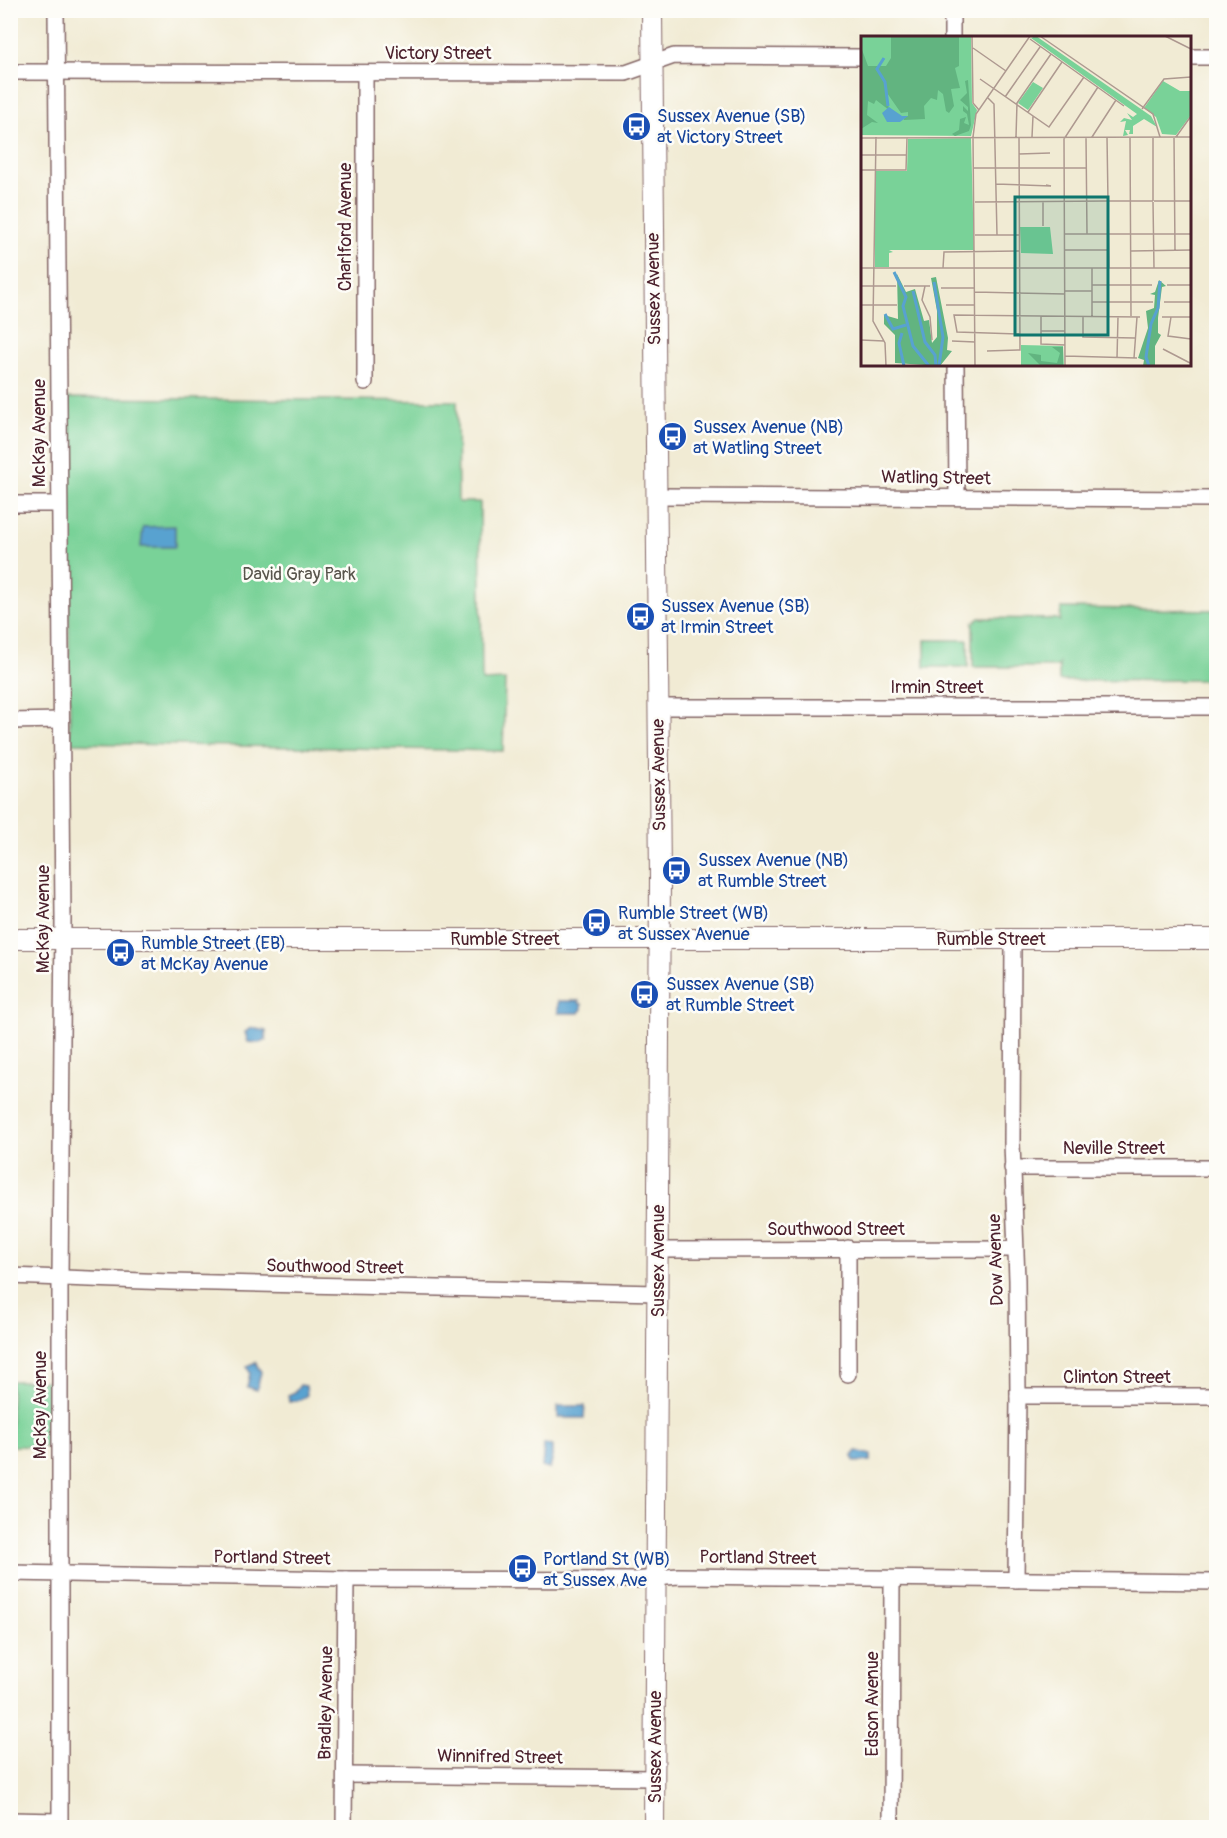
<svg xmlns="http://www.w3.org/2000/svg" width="1227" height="1838" font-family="Pangolin,sans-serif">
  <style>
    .green { fill: #79d298; stroke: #627862; stroke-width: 1.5 }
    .water { fill: #58a2d0; stroke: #51607e; stroke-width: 1.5 }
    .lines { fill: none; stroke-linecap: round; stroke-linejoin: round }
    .minor-casing { stroke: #846666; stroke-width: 18 }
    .tertiary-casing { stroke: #846666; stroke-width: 22 }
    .minor { stroke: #fff; stroke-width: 15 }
    .tertiary { stroke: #fff; stroke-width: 20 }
    .labels { text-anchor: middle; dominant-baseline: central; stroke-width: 5; stroke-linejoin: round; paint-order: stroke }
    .street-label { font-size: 18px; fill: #4a1f2b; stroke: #fdfcf7 }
    .transit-label { font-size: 18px; fill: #164399; stroke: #fdfcf7; text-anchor: start }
    .park-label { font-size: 18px; fill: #58554c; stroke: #fdfcf7 }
    .inset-river { fill: none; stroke: #58a2d0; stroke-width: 3 }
    .inset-road { fill: none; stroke: #ae9990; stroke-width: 1.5 }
    .view { fill: #0f766e; fill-opacity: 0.15; stroke: #0f766e; stroke-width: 3 }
    .inset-edge { fill: none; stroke: #4a1f2b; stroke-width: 3 }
  </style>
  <rect width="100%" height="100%" fill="#fdfcf7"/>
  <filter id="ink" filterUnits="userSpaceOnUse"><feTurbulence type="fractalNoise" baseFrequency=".0167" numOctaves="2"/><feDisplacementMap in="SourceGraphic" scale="12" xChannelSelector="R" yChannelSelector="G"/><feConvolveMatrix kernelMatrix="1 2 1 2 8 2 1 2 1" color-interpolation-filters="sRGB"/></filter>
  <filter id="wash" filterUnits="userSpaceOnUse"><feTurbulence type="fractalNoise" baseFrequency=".008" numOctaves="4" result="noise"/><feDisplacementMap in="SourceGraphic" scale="24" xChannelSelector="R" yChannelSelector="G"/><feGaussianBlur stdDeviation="1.35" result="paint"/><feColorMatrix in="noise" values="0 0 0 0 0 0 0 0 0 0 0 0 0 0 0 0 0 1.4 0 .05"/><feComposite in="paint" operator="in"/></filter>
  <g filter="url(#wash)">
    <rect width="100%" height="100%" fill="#f1ebd4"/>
    <g class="green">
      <path d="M67,398l390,3 1,101h22l2,179 23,-1 -2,71 -433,-8z"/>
      <path d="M1061,608l155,2 -1,70 -156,1v-17l-2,3h-84v-44l6,-5 78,1 3,2z"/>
      <rect x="925" y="640" width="43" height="27"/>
      <path d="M11,1381h40v66l-40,-1z"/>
    </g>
    <g class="water">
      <path d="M175,526v21h-34l2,-20z"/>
      <path d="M558,1001h21l1,3h2v5l-3,4h-21z"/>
      <path d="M252,1028l14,3v9l-7,3 -11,-1 -3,-10z"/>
      <path d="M255,1362l6,10 -4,18 -10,-3 3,-14 -3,-6z"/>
      <path d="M300,1385l6,1 1,9 -7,5 -11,2 -1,-7 7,-3z"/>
      <path d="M558,1406h27l-1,12h-26z"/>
      <path d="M544,1444l8,2v14l-2,8 -8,-1z"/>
      <path d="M857,1451l14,4v6l-16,1 -3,-5z"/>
    </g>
  </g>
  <g filter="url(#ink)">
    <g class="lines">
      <defs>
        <g id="minor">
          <path d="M56,10l7,909 -3,359v550"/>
          <path d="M952,10v28"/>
          <path d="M1190,57h26"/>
          <path d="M10,72l616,1 48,-17 188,1"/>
          <path d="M365,73v309"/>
          <path d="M956,364l1,133"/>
          <path d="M655,496l561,3"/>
          <path d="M10,504h49"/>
          <path d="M658,707h558"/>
          <path d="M10,721l51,-1"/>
          <path d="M1013,939l-1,204 5,137 1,116 -2,184"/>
          <path d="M1012,1168h204"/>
          <path d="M658,1250l357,-1"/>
          <path d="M10,1276l160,6 488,11"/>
          <path d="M848,1374v-126"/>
          <path d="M1018,1396h198"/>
          <path d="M10,1573l336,6 288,1 44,-4 538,6"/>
          <path d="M345,1775l310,3"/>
          <path d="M10,1820l50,1"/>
          <path d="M344,1828l2,-249"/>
          <path d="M891,1828l1,-248"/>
        </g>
        <g id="tertiary">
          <path d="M652,10l8,870 -6,948"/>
          <path d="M10,939h1206"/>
        </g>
      </defs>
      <use href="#minor" class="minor-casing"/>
      <use href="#tertiary" class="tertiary-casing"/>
      <use href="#minor" class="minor"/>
      <use href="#tertiary" class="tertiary"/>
    </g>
  </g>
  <defs>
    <symbol id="bus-disc" viewBox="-11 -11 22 22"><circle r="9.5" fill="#1a4fb4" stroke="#fdfcf7"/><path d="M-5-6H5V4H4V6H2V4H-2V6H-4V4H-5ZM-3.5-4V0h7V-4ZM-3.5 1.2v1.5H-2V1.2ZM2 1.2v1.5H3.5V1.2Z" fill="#fff"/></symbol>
  </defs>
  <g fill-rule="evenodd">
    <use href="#bus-disc" x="620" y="110" width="33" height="33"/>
    <use href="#bus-disc" x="656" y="420" width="33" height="33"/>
    <use href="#bus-disc" x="624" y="600" width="33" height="33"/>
    <use href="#bus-disc" x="660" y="854" width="33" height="33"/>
    <use href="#bus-disc" x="580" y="906" width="33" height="33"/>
    <use href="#bus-disc" x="104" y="936" width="33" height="33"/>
    <use href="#bus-disc" x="628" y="978" width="33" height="33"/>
    <use href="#bus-disc" x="506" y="1552" width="33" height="33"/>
  </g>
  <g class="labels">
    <g class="street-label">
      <text x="438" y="53">Victory Street</text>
      <text transform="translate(345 227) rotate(-90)">Charlford Avenue</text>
      <text transform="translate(654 289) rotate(-91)">Sussex Avenue</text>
      <text transform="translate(39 433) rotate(-90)">McKay Avenue</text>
      <text transform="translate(936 478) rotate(1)">Watling Street</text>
      <text x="937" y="687">Irmin Street</text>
      <text transform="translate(659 775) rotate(-91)">Sussex Avenue</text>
      <text transform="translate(43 919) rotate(-90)">McKay Avenue</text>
      <text x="505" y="939">Rumble Street</text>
      <text x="991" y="939">Rumble Street</text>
      <text x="1114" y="1148">Neville Street</text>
      <text x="836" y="1229">Southwood Street</text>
      <text transform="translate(996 1260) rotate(-92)">Dow Avenue</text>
      <text transform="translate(658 1261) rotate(-90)">Sussex Avenue</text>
      <text transform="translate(335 1267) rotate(1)">Southwood Street</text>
      <text x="1117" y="1377">Clinton Street</text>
      <text transform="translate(40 1405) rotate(-90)">McKay Avenue</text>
      <text transform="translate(272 1558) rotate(1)">Portland Street</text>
      <text transform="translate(758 1558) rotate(1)">Portland Street</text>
      <text transform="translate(326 1703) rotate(-89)">Bradley Avenue</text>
      <text transform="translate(872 1704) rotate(-90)">Edson Avenue</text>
      <text transform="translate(655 1747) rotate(-90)">Sussex Avenue</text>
      <text transform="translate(500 1757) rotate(1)">Winnifred Street</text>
    </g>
    <g class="transit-label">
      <text x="657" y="116">Sussex Avenue (SB)<tspan x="657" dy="21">at Victory Street</tspan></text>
      <text x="693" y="427">Sussex Avenue (NB)<tspan x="693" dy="21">at Watling Street</tspan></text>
      <text x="661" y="606">Sussex Avenue (SB)<tspan x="661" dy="21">at Irmin Street</tspan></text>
      <text x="698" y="860">Sussex Avenue (NB)<tspan x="698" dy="21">at Rumble Street</tspan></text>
      <text x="618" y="913">Rumble Street (WB)<tspan x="618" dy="21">at Sussex Avenue</tspan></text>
      <text x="141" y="943">Rumble Street (EB)<tspan x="141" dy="21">at McKay Avenue</tspan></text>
      <text x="666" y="984">Sussex Avenue (SB)<tspan x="666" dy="21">at Rumble Street</tspan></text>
      <text x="543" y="1559">Portland St (WB)<tspan x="543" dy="21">at Sussex Ave</tspan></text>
    </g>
    <g class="park-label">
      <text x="299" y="574">David Gray Park</text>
    </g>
  </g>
  <g transform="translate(861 36)">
    <rect width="330" height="330" fill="#f1ebd4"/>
    <path d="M0,0h110l1,67 5,7 -6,26 -110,-1zM175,0l115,80 6,11 -13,-8 -11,7v8h-4l1,-4h-5l3,5 -5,1 3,-15 -6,1 4,-4 8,2 -5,-7 6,4 4,-3 -106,-76zM302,45l17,10h11v24l-15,20 -14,-1 -6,-17 -12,-9zM172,46l10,6 -15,22 -10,-7zM110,102l3,112h-85l4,2 -4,1v14h-14v-96h32l1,-32zM159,191h30l3,27 -32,-1zM160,309l42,1 1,20h-43z" fill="#79d298"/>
    <path d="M30,0h68v30l-4,2 5,20 -9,1 3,17 -5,7 -3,-2 -3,-17 -5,-4 -1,10 -6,-2 -7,8 1,13 -21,1 -2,-4h6v-4l-7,1 -14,-20 2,17 -13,-10 -2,4 -6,-3 -1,14 11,8 -6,-1 -11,7v-82l7,19h18l5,-8zM107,44l3,45 -2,6 -14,5 -3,-2 7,-4 1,-11 6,-2 -2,6 5,2 -2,-11 -4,-3v-5l5,5v-4l-8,-7 7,-7 -2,-12zM36,238l9,18 9,-3 9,32 5,-1 3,23 5,-6v-26l-6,-33 5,-1 12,61 -1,12 5,1 -12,15 -45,-3v-28l-11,-11v-9l14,4zM298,244l7,6 -4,1 -4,31v15l3,2 -6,11v20h-12l1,-6 -6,-2 10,-30 -2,-17 8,-3 1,-13 -5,-1 5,-2zM191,311h11v19h-22l-13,-13 13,2v6l16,2 3,-10z" fill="#62b480"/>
    <path d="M28,71l13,9h6l-8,6h-13l-5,-9z" fill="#58a2d0"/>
    <path class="inset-river" d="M23,22l-7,11 8,13 3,24M33,236l12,25 -3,9 10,40 16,20M73,246l9,55 -4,29M52,255l12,51 10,13 1,11M24,278l8,15 13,-4M41,297l-3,10 5,23M288,330l-3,-9 5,-33 7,-16 2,-27"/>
    <path class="inset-road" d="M111,0l1,67 6,7M179,0l113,78 7,23M304,0l26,13M169,3l94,67M112,12l33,23M119,43l69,48 35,-50M144,61l35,-50M127,62l6,6 3,131M281,73l22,-30 27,-2M167,76l34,-50M15,101l-3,184 12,22 1,23M112,101l2,229M112,101l3,-23 54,-78M155,101l1,-34 34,-49M171,101l1,-21M225,101l1,97M231,101l24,-37M246,101l1,64M269,101l1,179M292,101v64M313,101l1,114M315,101l15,-21M0,102l330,-1M158,118l31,-1M0,119h46M113,132h113M0,134h45l1,-32M135,148l55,2 -5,-1M248,165h44M293,165h37M114,166l132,-1M182,166v24M247,166l1,66M292,166l1,66M204,198h126M114,199h45M204,214h44M270,215l60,-1M0,232h330M82,232l1,-16 76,-1M231,232v48M231,249h60M306,249h24M0,250h35M43,250h26M64,250l-3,14 8,17 2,23M80,252h34M204,255h27M114,256l90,2M231,266h61M303,266h27M0,269h36M85,269h29M180,280v28l24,1M222,280v21l52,1M301,281h29M310,281l-3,19 23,3M180,295h24M159,298l-63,-2 -3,-17 186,2M0,304l23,1M91,305l23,1M302,313l27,14M126,315l33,-1 -1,-213M204,320l72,2M256,322l1,-41M273,322l3,-41M204,330l-1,-227 34,-52"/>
    <path class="view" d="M154,161h93v138h-93z"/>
    <rect width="330" height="330" class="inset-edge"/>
  </g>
  <rect width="1227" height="1838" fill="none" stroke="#fdfcf7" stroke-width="36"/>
</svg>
